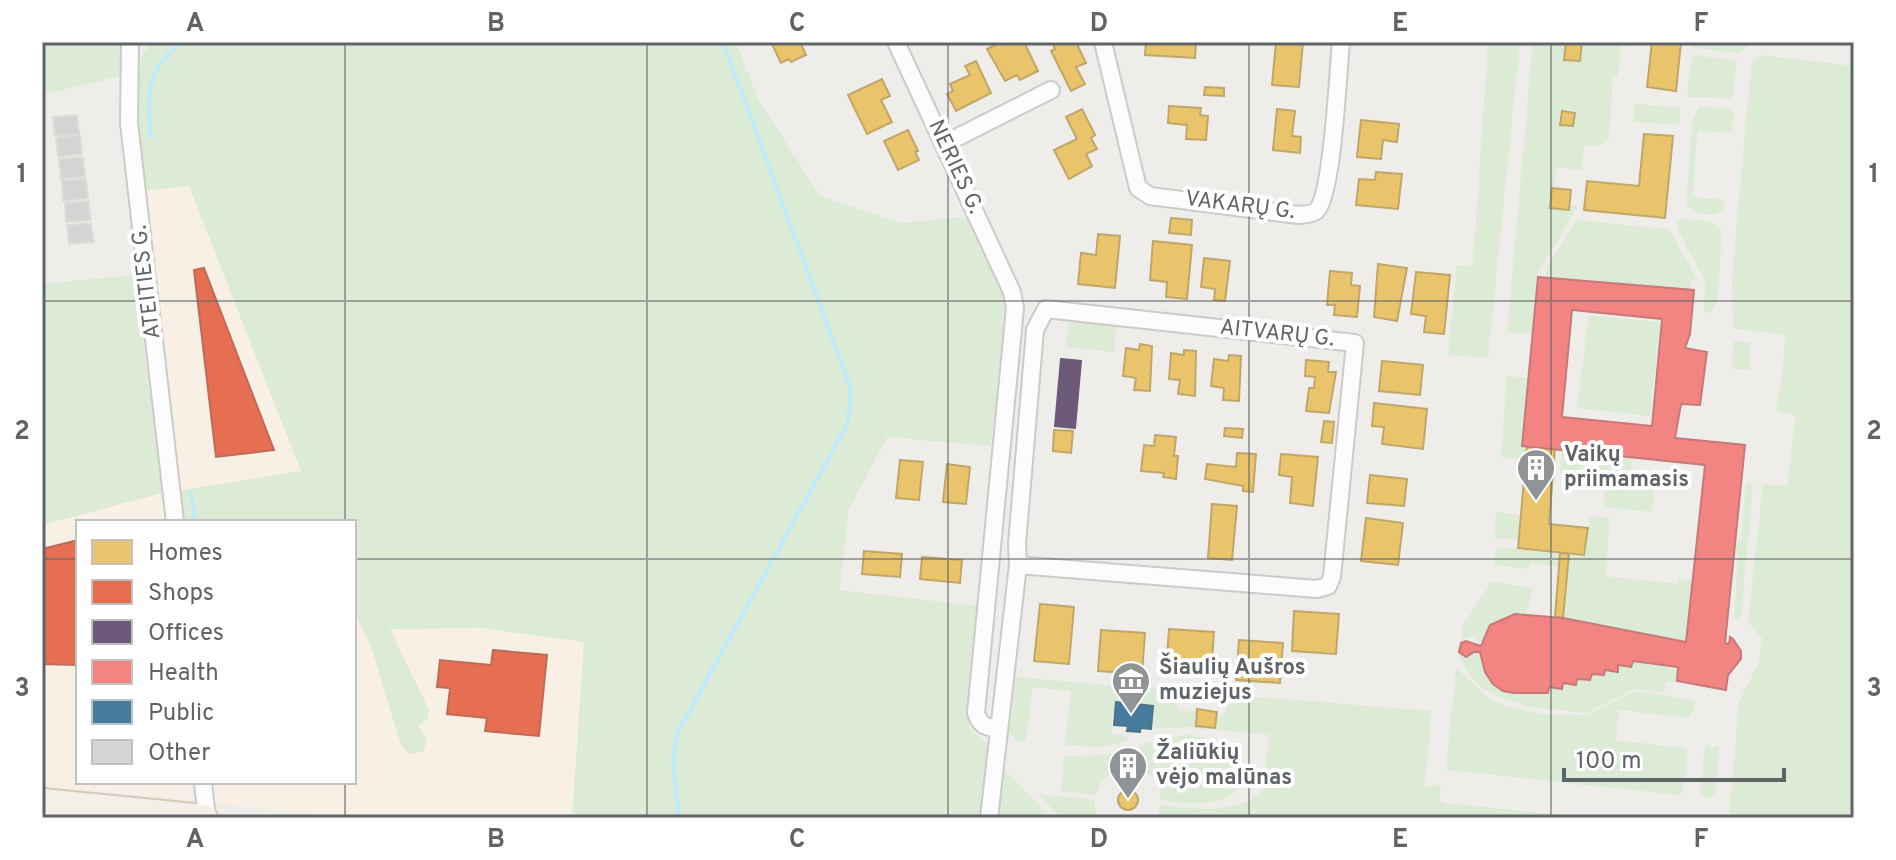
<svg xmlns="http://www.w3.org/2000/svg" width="1896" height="860" font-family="Overpass,sans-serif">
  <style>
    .commercial { fill: #f8f0e4 }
    .green { fill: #dbebd5; fill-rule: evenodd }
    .homes { fill: #e9c46a; stroke: #c0a769; stroke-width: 2 }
    .shops { fill: #e76f51; stroke: #be6c58; stroke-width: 2 }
    .offices { fill: #6d597a; stroke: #695c75; stroke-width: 2 }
    .health { fill: #f28482; stroke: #c67a7a; stroke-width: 2; fill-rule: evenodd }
    .public { fill: #457b9d; stroke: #4d748d; stroke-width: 2 }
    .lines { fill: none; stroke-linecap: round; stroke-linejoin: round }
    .stream { stroke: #bfeaf9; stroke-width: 4 }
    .building { fill: #d5d4d2; stroke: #dedcd9; stroke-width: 2 }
    .street-casing { stroke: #cbcbca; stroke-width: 20 }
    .primary-casing { stroke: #d7c9b7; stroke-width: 30 }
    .street { stroke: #fdfcfc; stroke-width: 16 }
    .primary { stroke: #f4f0e9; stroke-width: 26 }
    .grid { fill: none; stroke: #5f6468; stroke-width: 2; stroke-opacity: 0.55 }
    .labels { text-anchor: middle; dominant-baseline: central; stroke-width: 8; stroke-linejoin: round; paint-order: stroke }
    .street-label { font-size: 22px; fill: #5f6468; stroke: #fff }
    .poi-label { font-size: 22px; font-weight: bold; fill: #5f6468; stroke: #fff; text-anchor: start }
    .neatline { fill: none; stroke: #5f6468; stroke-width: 3 }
    .grid-label { font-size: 26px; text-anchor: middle; font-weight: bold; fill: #5f6468 }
  </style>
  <rect width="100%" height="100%" fill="#efedea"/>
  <g class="commercial">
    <path d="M189,186l112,285 -123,20 -37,-300z"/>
    <path d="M162,493l3,29h-87v260h113l2,18 -101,-10 -50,3v-268z"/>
    <path d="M354,551l36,78 91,-1 103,14 -12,176h-222l-138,-15 -2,-21h144z"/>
  </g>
  <g class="green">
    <path d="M42,42h79l-1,34 -78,19z"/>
    <path d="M152,42h584l22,57 62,97 82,27 70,-7 33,81 1,38 -16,111 -103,-9 -39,74 -8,79 137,16 -8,122 21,18 -7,72h-411l12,-176 -103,-14 -91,1 39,81 -2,10 -9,6 9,13 -3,12 -15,3 -8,-9 -30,-98 -17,-35v-90h-172l-4,-31 123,-20 -112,-285 -48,5c-4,-38 -16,-98 0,-133 2,-6 8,-11 11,-16z"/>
    <path d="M1488,42h32l-32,316 -40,-3 9,-90 16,1z"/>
    <path d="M1533,42h33l-2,18 15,1 3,-19h39l-3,34 -5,1 -4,63 -11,6 -13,-1 -4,25 -24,-3 -7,41 19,2v-5l9,1 -40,67 -5,62 -26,-3z"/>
    <path d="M1693,42h59l-13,11 -46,-5z"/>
    <path d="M1692,55l45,5 -5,38 -45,-1z"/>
    <path d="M1762,55l92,11v752h-125l10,-117 20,-38 3,-25 -14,-15 15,-139 24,2 9,-71 -19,-3 9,-77 -49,-6 -4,-3 -1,-48 19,-211 3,-7z"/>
    <path d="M1635,104l45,3 -1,18 -45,-3z"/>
    <path d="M1700,106l30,3 3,4 -1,20 -34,-2 -6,66 33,3 -2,9c-11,10 -28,5 -37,-5l7,-87z"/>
    <path d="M1677,219c16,1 38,-2 45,14l-5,69 -6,9 -7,2 1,-31 -28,-55z"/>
    <path d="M1576,220l93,9 29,52h-7v9l-146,-12 2,-10z"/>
    <path d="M135,275l27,218 -120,32v-241z"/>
    <path d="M1589,315l71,7 -10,94 -73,-8z"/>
    <path d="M1069,320l48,5 -3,27 -48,-5z"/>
    <path d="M1734,341l16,1 -1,28 -18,-1z"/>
    <path d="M1507,376l22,2 -7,67 5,1 -1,14 -25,-3z"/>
    <path d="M1562,449l29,3 -1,18h-13l-3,5 -14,-2z"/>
    <path d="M1600,453l32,3 -1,19 -33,-3z"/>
    <path d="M1606,482l48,5 -2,25 -49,-5z"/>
    <path d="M1746,483l7,1 -12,135 -7,-1 4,-64 -5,3 2,-13 6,-4z"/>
    <path d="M1496,512l25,3 -3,25 -24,-2z"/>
    <path d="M1590,516l20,2 -5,58 73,8 1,-5 14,1 -7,62 -123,-24 6,-64 16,2z"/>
    <path d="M1496,547l64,6 -1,14 -29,-4 -1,6 -35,-4z"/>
    <path d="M1492,582l41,6 -7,26c-21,-1 -37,9 -44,28h-5l-3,-7 -12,5 -1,-12z"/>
    <path d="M1457,652l9,5 8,-5h6c4,45 34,39 68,41l1,-6 12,2 2,-6 13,2 1,-6 13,1 2,-6 12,1 1,-5 12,1 1,-6 13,2 2,-6 45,6 -1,15h-11l-2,10 -30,-3 -48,24 -56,-6 -29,-9 -20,-11 -9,-8z"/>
    <path d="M1456,668l35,32 18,7 38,8h39l50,-24 60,9 -6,18 -71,-8 -3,31 71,7 -1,32 -6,15 -234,-25z"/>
    <path d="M1014,677l417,34 -6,76 16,-3 -2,15 4,4 100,10 87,5h-474l4,-13c37,4 76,11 104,-16l5,-54 -80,-8 -32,1 -42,-14 -3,1 -1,18 17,4 -1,4 -25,6 -37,-2 6,-54 -39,-4 -6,55h-7l-11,-10zM1176,693l52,5 -3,16 -8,4 -12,-6 -25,-1 -5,-11z"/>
    <path d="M1191,735c10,2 21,4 30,8 26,12 32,45 2,56 -20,7 -42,4 -62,1l-2,-20 -21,-12 2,-23 37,-9z"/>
    <path d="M1705,743l8,5 6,-3 -4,50 -8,4 -7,-5z"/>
    <path d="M1127,750v17c-17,5 -26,11 -31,28l-35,-4 3,-35 40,-1z"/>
    <path d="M1004,770l47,48h-53z"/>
    <path d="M1038,794l57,6v9l4,9h-38z"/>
  </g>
  <g class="homes">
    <path d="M771,42h29l6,13 -15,7 -2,-3 -8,4z"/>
    <path d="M1001,42h23l14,29 -18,9 -3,-5 -12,6 -18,-32z"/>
    <path d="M1052,42h24l10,21 -10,4 9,17 -14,7 -20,-40 4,-2z"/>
    <path d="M1146,42h50l-1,16 -50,-3z"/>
    <path d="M1276,42h27l-4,45 -27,-2z"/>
    <path d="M1566,42h16l-2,19 -16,-1z"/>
    <path d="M1652,42h29l-5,49 -29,-4z"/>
    <path d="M976,61l15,32 -35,18 -9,-17 6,-3 -3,-7 20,-9 -5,-9z"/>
    <path d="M882,79l8,17 -9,4 11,22 -25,12 -19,-39z"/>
    <path d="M1205,87l19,1v8l-20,-1z"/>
    <path d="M1169,106l32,2 -1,7 8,1 -2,24 -20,-1 1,-14 -19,-2z"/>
    <path d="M1082,109l13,26 -4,3 6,11 -11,5 6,12 -23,13 -15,-29 23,-11 -11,-22z"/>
    <path d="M1277,109l18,2 -3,25 9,1 -1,16 -27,-3z"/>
    <path d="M1562,111l13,2 -2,13 -13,-1z"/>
    <path d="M1361,120l38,4 -2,18 -14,-2 -2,19 -24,-2z"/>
    <path d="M908,130l10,21 -3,1 4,8 -21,10 -14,-29z"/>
    <path d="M1644,134l29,2 -8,82 -81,-8 3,-29 52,5z"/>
    <path d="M1376,172l26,2 -4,35 -42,-4 3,-26 16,1z"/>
    <path d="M1552,188l19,2 -2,20 -19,-2z"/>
    <path d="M1171,218l21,2 -1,15 -22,-2z"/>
    <path d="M1098,234l22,2 -5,52 -37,-4 3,-31 15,2z"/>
    <path d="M1153,241l39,4 -5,54 -21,-2 1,-15 -17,-2z"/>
    <path d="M1204,258l26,3 -5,40 -11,-1 1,-11 -14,-2z"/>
    <path d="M1378,264l29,4 -10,53 -23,-4z"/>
    <path d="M1330,271l22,2 -1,12 9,1 -3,31 -23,-2 1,-10h-8z"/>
    <path d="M1416,272l34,3 -6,59 -20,-2 2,-16 -15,-2z"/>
    <path d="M1140,344l12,2 -2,45 -16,-1 2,-12 -13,-2 3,-28 13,2z"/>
    <path d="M1184,350l12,1 -1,45 -17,-2 2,-14 -11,-1 2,-26 13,2z"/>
    <path d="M1229,355l12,1 -2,45 -16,-1 1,-12 -13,-2 3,-27 14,2z"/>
    <path d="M1306,360l23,2 -1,10h8l-7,41 -23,-2 3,-23h5l1,-11 -10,-1z"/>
    <path d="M1382,361l41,4 -3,30 -41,-4z"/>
    <path d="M1374,403l53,6 -4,40 -41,-5 2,-17 -12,-1z"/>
    <path d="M1324,421l10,1 -2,21 -11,-1z"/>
    <path d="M1225,428l18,1 -1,9 -18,-2z"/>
    <path d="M1054,430l19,1 -2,22 -18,-2z"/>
    <path d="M1155,435l21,2 -2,19h4l-2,23 -13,-2 1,-4 -23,-2 3,-26 10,1z"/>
    <path d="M1527,446l28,2 -6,76 39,4 -4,27 -66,-7z"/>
    <path d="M1237,453l19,1 -3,38 -10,-1v-5l-38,-7 2,-15 29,3z"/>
    <path d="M1281,454l37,3 -5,49 -23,-3 2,-26 -13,-2z"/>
    <path d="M900,460l23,2 -4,38 -23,-2z"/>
    <path d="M947,464l23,3 -4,37 -23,-2z"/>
    <path d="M1370,475l37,4 -3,27 -37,-3z"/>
    <path d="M1212,504l25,2 -5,54 -24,-2z"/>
    <path d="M1366,518l37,5 -5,42 -37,-4z"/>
    <path d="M864,551l38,3 -2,23 -38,-3z"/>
    <path d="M1560,553l9,1 -6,64 -8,-1z"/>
    <path d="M922,557l40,3 -2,23 -40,-4z"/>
    <path d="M1040,604l34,3 -5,57 -35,-3z"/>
    <path d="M1294,611l45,3 -3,40 -44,-3z"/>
    <path d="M1169,629l45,3 -3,41 -45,-3z"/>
    <path d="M1101,630l44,3 -3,41 -44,-3z"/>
    <path d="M1239,640l44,3 -3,40 -44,-3z"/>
    <path d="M1197,709l20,3 -2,16 -19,-2z"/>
    <circle cx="1128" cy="800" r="10"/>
  </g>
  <g class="shops">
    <path d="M204,268l70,182 -58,7 -22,-187z"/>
    <path d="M78,540v125l-36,-1v-115z"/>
    <path d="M493,650l54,5 -8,81 -54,-5 2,-13 -40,-4 3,-26 -13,-1 3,-27 51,5z"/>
  </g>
  <path class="offices" d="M1061,359l20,2 -6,67 -20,-2z"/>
  <path class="health" d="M1538,277l156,13 -4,44 -5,14 22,4 -7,53 -19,-1 -6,34 70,7 -20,198 4,1 1,-7 3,2 8,12v8l-13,16 -2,15 -49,-9 1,-14 -45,-6 -2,6 -13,-2v7l-13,-2 -1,5 -12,-1 -2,6 -13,-1 -1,6 -13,-2 -1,6 -13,-2 -1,6h-34l-11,-2 -10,-7 -8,-12 -5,-20h-6l-8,5 -7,-5 2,-9 5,-2 15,5 9,-21 25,-11 48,4 123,24 19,-177 -183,-19zM1572,310l90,9 -10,107 -90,-9z"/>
  <path class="public" d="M1116,702l37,4 -2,23 -11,-1v4l-13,-1 1,-5 -14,-1z"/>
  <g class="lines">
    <g class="stream">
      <path d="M151,137c-4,-40 -6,-70 32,-95"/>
      <path d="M191,491l4,31"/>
      <path d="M679,818l-6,-58 5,-28 170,-309 3,-34 -128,-347"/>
    </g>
  </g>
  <g class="building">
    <path d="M77,115l2,19 -24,2 -2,-19z"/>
    <path d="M80,135l2,19 -24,3 -2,-20z"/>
    <path d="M83,157l2,20 -24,2 -2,-20z"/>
    <path d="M86,179l2,19 -25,3 -1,-20z"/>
    <path d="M88,201l3,19 -25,2 -1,-19z"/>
    <path d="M91,223l3,19 -25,2 -2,-19z"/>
  </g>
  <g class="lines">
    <defs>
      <g id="street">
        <path d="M130,42l-1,81 46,399"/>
        <path d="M896,42l116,250 3,16 -39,405c4,13 10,14 23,16"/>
        <path d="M1103,42l35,146 12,8 148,19c7,-1 13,0 18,-4 17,-15 22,-141 25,-169"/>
        <path d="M944,144l107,-54"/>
        <path d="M203,782l4,36"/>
        <path d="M989,818l29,-253 -1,-21 18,-214 11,-21 309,34 -23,234 -4,9 -11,3 -299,-24"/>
      </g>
      <path id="primary" d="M42,802l162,16"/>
    </defs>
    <use href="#street" class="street-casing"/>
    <use href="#primary" class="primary-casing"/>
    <use href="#street" class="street"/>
    <use href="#primary" class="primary"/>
  </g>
  <path class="grid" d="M345,42v480M647,42v776M948,42v776M1249,42v776M1551,42v776M42,301h1812M42,559h36M354,559h1500M345,782v36"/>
  <defs>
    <symbol id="building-pin" viewBox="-11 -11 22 30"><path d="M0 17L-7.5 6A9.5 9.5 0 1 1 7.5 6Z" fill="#919496" stroke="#fff"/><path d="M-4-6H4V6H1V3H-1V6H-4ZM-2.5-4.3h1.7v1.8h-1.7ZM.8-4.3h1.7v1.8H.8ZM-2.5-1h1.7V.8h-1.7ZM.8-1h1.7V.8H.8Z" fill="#fff"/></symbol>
    <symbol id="museum-pin" viewBox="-11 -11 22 30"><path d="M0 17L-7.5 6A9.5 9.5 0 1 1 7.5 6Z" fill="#919496" stroke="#fff"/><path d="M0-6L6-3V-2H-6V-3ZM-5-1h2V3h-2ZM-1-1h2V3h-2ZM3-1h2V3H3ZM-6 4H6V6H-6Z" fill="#fff"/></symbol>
  </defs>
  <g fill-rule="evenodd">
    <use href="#building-pin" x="1514" y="446" width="44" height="60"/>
    <use href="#museum-pin" x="1109" y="659" width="44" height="60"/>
    <use href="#building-pin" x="1106" y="744" width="44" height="60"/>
  </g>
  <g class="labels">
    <g class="street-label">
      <text transform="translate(955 167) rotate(65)">NERIES G.</text>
      <text transform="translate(1240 206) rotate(7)">VAKARŲ G.</text>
      <text transform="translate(147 282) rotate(-97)">ATEITIES G.</text>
      <text transform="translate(1277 334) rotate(6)">AITVARŲ G.</text>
    </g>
    <g class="poi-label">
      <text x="1564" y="455">Vaikų<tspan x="1564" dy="25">priimamasis</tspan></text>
      <text x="1159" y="668">Šiaulių Aušros<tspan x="1159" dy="25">muziejus</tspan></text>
      <text x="1156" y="753">Žaliūkių<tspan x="1156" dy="25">vėjo malūnas</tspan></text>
    </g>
  </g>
  <rect width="1896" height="860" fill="none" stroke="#ffffff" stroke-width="88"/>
  <rect x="76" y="520" width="280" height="264" fill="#ffffff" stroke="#bfc1c3" stroke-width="2"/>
  <rect x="92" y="540" width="40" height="24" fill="#e9c46a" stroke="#bfc1c3" stroke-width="2"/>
  <text x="148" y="560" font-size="24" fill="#5f6468">Homes</text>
  <rect x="92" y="580" width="40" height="24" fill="#e76f51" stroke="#bfc1c3" stroke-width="2"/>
  <text x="148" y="600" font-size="24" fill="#5f6468">Shops</text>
  <rect x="92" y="620" width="40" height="24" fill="#6d597a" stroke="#bfc1c3" stroke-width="2"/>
  <text x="148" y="640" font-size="24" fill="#5f6468">Offices</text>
  <rect x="92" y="660" width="40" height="24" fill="#f28482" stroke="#bfc1c3" stroke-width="2"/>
  <text x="148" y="680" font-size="24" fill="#5f6468">Health</text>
  <rect x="92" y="700" width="40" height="24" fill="#457b9d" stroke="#bfc1c3" stroke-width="2"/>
  <text x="148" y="720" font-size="24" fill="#5f6468">Public</text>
  <rect x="92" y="740" width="40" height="24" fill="#d5d4d2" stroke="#bfc1c3" stroke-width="2"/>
  <text x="148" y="760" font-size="24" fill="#5f6468">Other</text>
  <path d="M1564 768v12h220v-12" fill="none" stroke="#5f6468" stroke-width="4"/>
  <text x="1576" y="768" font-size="24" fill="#5f6468" stroke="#ffffff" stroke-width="6" paint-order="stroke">100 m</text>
  <rect x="44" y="44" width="1808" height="772" class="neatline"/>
  <g class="grid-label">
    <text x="195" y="31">A</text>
    <text x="496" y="31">B</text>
    <text x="797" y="31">C</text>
    <text x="1099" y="31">D</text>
    <text x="1400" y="31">E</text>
    <text x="1701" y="31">F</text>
    <text x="22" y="182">1</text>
    <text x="1874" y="182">1</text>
    <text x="22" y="439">2</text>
    <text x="1874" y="439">2</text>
    <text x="22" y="696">3</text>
    <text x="1874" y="696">3</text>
    <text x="195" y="847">A</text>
    <text x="496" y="847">B</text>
    <text x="797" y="847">C</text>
    <text x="1099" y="847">D</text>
    <text x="1400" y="847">E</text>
    <text x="1701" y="847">F</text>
  </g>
</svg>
